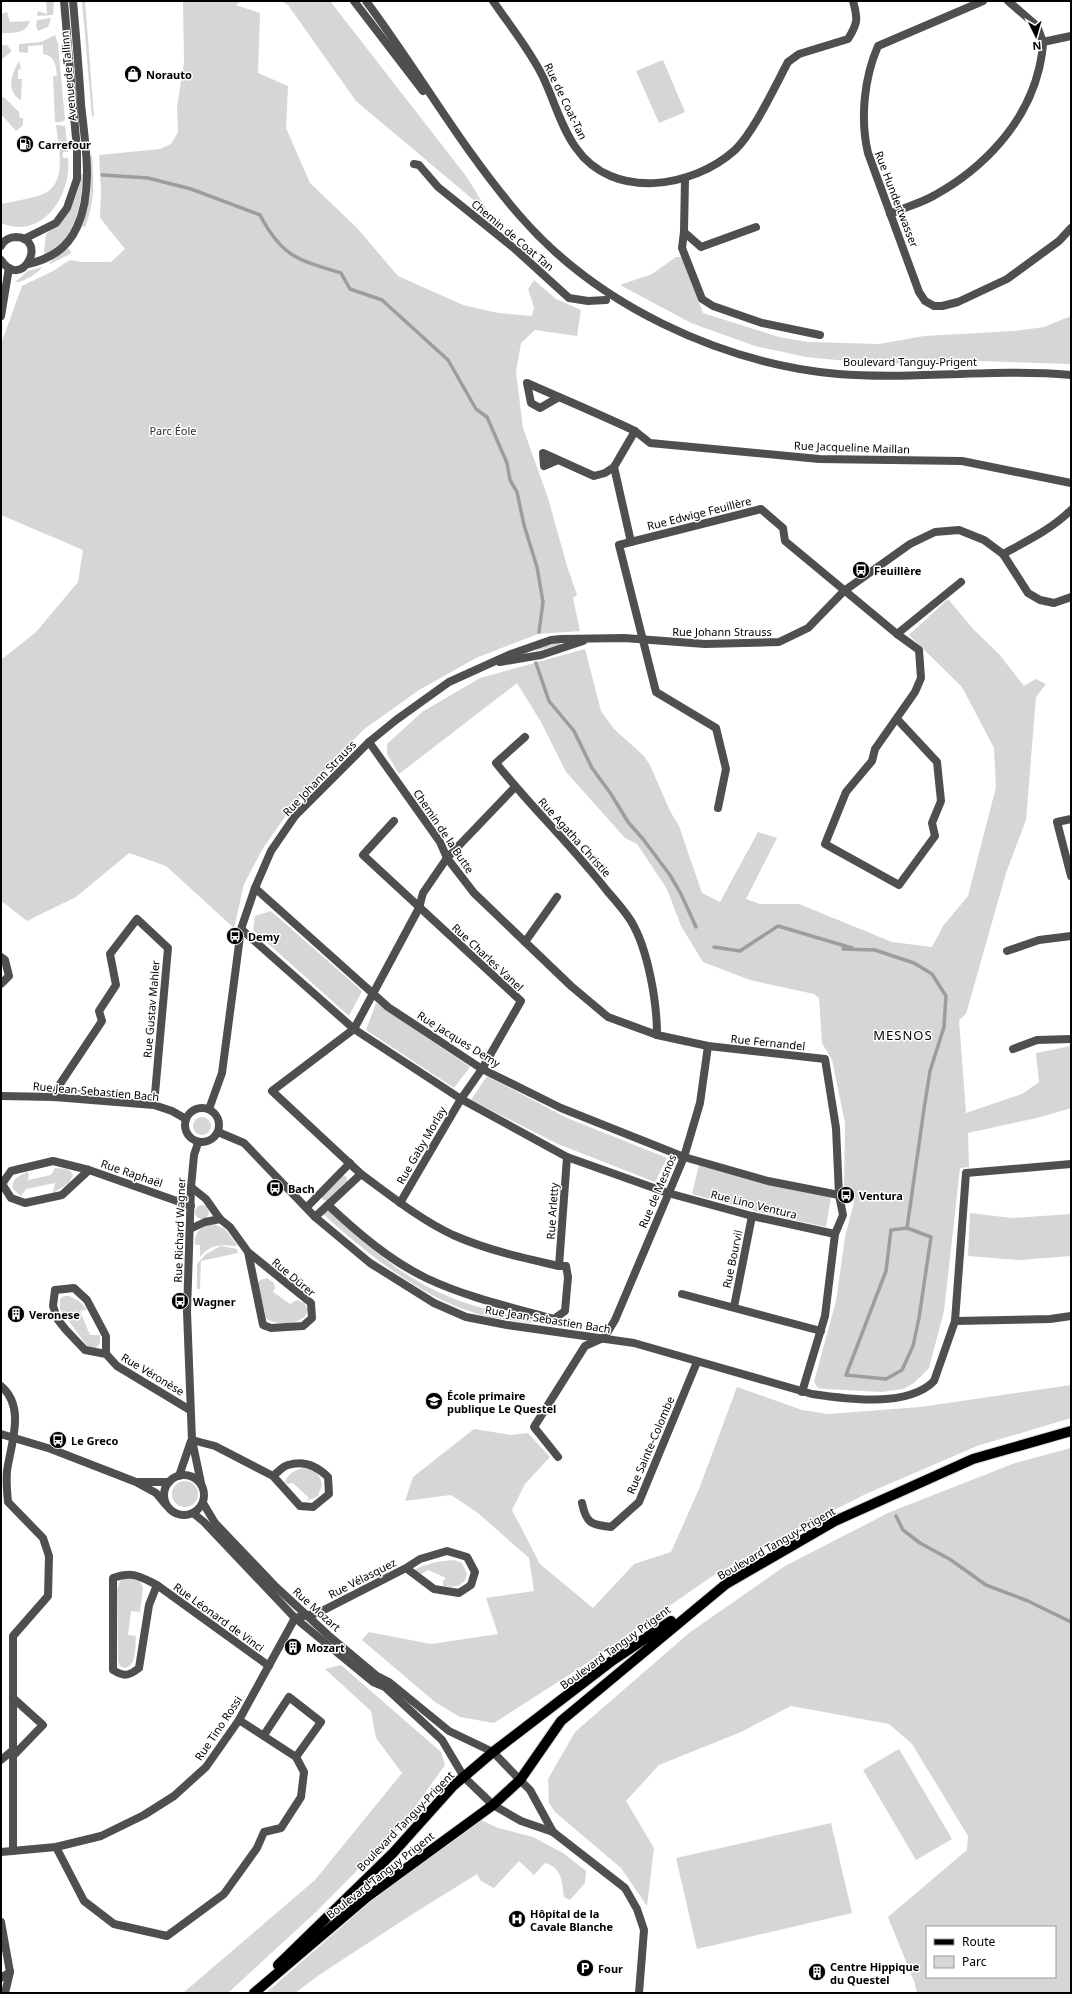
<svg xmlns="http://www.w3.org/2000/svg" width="1072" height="1994" font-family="'Noto Sans',sans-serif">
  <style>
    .green { fill: #d6d6d6; fill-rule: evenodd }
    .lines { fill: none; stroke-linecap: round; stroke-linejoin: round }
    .stream { stroke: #9d9d9d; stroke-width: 3.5 }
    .primary-casing { stroke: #dbdbdb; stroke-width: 12 }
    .minor { stroke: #4f4f4f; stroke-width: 8 }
    .tertiary { stroke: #4f4f4f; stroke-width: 8 }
    .primary { stroke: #000; stroke-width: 10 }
    .labels { text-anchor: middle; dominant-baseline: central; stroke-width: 3; stroke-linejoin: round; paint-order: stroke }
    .poi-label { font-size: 11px; font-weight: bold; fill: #000; stroke: #fff; text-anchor: start }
    .street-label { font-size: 11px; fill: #000; stroke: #fff }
    .park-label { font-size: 11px; fill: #2d2d2d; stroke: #fff }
    .quarter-label { font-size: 13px; letter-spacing: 1px; fill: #000; stroke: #fff }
  </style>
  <rect width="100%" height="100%" fill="#fff"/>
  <g class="green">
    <path d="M46,1h8l-1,14 -16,1 1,-5 9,3z"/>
    <path d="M82,1h3l9,115 -2,1z"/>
    <path d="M183,1h58l-5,4 24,8 -2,60 30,13 -2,42 24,55 47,45 41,48 65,29 35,8 34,3 2,-9 -6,-18 6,-9 22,19 25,11 -4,26 -42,-6 -14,13 -5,29 7,56 25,70 19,68 10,29 -4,3 7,33 -42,3 -62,24 -57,32 -56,40 -71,77 -29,41 -19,36 -10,44 -68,-62 -37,-13 -53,44 -49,24 -23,-18 -3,-1v-242l35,-28 42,-50 5,-32 -82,-35v-171l21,-58 31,-15 17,-11 12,2h29l14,-13 -25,-31 1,-26 -2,-37 61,-6 11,-5 7,-12 -1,-25 7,-44z"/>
    <path d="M281,1h49l136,175 23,37 -133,-112 -68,-96z"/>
    <path d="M7,12l3,10 20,-1c-4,13 -17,12 -29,12v-19z"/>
    <path d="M51,18l-3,9 -10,4 -2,-5 1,-6z"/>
    <path d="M55,35l3,9 7,76 -4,2h-6l-2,-46h4c-1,-11 -2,-20 -14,-22v-9l-15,1v7l-9,-1v-8l22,-2z"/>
    <path d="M1,45h6l4,5v2l-10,8z"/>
    <path d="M663,60l22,52 -26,11 -23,-52z"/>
    <path d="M19,61l2,8 -3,1v9h4l-1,21c-16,-9 -9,-27 -2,-39z"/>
    <path d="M4,97l15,15 1,6h3v7l-7,6 -15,-17v-16z"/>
    <path d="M56,125l9,1 3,26h-5v6h5c4,36 -25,83 -67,65v-19c13,-3 27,-5 40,-9 28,-10 17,-48 15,-70z"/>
    <path d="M88,156h4c2,25 3,47 -7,71l-3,-1 9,-34z"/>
    <path d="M81,174h2c-2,34 -6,62 -38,82l-1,-5 2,-17c21,-16 32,-34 35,-60z"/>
    <path d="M68,248l3,4 -1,2 -20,10 -1,-1z"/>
    <path d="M676,257h6l21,56 76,24 29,5 71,2 45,-8 90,-5 30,-4 27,-11v48l-92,-3 -101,3 -72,-7 -51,-11 -64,-23 -71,-38 32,-11z"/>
    <path d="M42,267c-3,6 -20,16 -27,15l13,-11z"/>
    <path d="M948,599l26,31 25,24 25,32 12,-7 10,5 -10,13 -10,123 -20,53 -40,141 -7,6 7,93 56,-19 17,-12 -3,-29 35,-7v62l-30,9 -73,16 1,34 -9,1 -16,143 -15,57 -15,15 -11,6 -22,3 -55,-3 -8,-1 -4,-6 22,-81 9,-64 9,-35 -10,-14 1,-65 -13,-63 -10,-17 -3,-45 -5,-4 -64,-14 -47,-18 -22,-36 -14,-37 -30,-45 -12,-6 -59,-66 -25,-50 -24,-39 -118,91 -12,-20v-10l35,-32 58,-34 105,-29 16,62 13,18 30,27 6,9 20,46 9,15 23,67 18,9 38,-70 19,6 -31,61 14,5h39l93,38 40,5 11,-21 25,-30 28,-109 -2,-39 -32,-61 -53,-52z"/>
    <path d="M560,642v3l-25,6 5,-4z"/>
    <path d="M271,911l91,80 -13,25 -96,-86 2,-14z"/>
    <path d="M376,1003l94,64 -16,21 -88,-58z"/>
    <path d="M487,1076l80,42 100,40 -12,24 -97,-38 -87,-44z"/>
    <circle cx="202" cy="1126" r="9"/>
    <path d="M699,1165l132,32 -5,30 -64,-14 -70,-19z"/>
    <path d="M55,1168c7,1 15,-1 18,7l-4,8 -16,10 2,-10 -29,6 -5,7 -8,-7c-2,-10 6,-13 14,-17l2,2 -1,6 23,-5z"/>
    <path d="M343,1175l4,2v5l-20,19 -4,-1 -2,-3z"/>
    <circle cx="202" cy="1212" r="7"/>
    <path d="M328,1210c36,34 76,69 122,87 26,11 55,17 83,24l-3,2c-16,-3 -33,-4 -49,-8 -61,-18 -111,-59 -158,-101z"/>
    <path d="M970,1213l42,5 59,-4v42l-52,4 -51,-4z"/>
    <path d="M214,1224l11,5 12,16 -2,1c-14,-2 -26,-1 -35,11v-12h-5c-1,-14 7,-19 19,-21z"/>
    <path d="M221,1246l16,3 1,4 -37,8 -1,28h-3v-25l9,-10z"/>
    <path d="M267,1278l7,5 1,5 -2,4 17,12 7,-4 7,3 4,7c-2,15 -33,17 -42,8l-8,-35 2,-3z"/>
    <path d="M69,1296l10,5 8,8 -7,2 10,24h10v8l-4,5 -8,-1 -28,-38v-10l4,-3z"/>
    <path d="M1071,1385v33l-94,28 -109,47 -76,38 -78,44 -136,94 -84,54 -34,-6 -25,-15 -73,-62 7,-8 62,12 67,-10 -12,-36 48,-7 -5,-33 -51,-45 -27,-18 -46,6 8,-24 61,-48 37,6 17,-2 22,24 -25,27 -13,26 28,54 53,44 41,-44 37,-12 28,-63 38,-102 65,23 26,4 92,-7z"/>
    <path d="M1071,1448v545h-154l-3,-12 -26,-64 79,-67 1,-14 -56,-92 -23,-20 -98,-18 -50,26 -82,33 -33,36 28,47 -7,58 -26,-38 -66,-56 -6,-9 -1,-24 27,-47 114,-99 96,-67 105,-54 125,-49zM927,1927h128v50h-128z"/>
    <path d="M306,1468c10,3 14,6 16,17l-4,11 -11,5 2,-3 -16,-15 -6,1 -2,-2c2,-8 12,-14 21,-14z"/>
    <circle cx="185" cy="1494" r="13"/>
    <path d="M454,1560l8,3 5,11c-2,12 -12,14 -24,12v-5l3,-3 -18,-8 -8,5 -5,-4 2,-3 19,-6z"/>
    <path d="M126,1577l13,3 4,7 -3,25 -9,-1 -3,24 8,1c-1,10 1,30 -11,32l-5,-2 -2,-5 -1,-72 3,-8z"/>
    <path d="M341,1665l100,87 4,13 -42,59 -86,87 -89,82h-45l132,-113 87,-107 -26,-35 -5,-27 -46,-42z"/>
    <path d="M899,1749l53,90 -36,21 -53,-90z"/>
    <path d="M479,1819l19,9 35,9 30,16 23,18 -1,12 -15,17 -6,-3c-2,-16 -2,-29 -19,-34l-11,12 -15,-14 -25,27 -13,-7 -4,-7 -69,43 -89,58 -24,18h-29l103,-90z"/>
    <path d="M831,1823l21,90 -155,36 -21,-91z"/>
  </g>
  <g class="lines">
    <g class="stream">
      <path d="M102,175l46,3 43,11 69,26c22,42 38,45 81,58l9,16 32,11 66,60 28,49 11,8 20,46 3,17 7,12 7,33 13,42 6,35 -4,30"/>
      <path d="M536,663l13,38 25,30 18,37 19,26 17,28 15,17 27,36 11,19 15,33"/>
      <path d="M714,947l26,4 38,-25 74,22 -9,1 32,1 39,13 18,11 14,22 -2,31 -14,44 -6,38 -17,119"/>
      <path d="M907,1228l24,9 -12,81 -6,28 -11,24 -16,9 -40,-4 40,-104 5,-41z"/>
      <path d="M896,1516l7,14 17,13 31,17 35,25 42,16 43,21"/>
    </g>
    <defs>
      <g id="primary">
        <path d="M278,1965l115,-112 60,-67 40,-34 120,-92 58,-39"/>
        <path d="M254,1993l113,-96 126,-92 27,-25 41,-59 165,-137 109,-63 138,-62 98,-28"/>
      </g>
    </defs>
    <use href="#primary" class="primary-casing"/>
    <g class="minor">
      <path d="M493,1c17,25 37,49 50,76 11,23 18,50 33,71 37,53 117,40 159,2 19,-18 40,-64 53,-88l11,-8 49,-15c10,-16 10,-20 5,-38"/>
      <path d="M983,1l-105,45c-14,32 -18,73 -10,107l51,139 6,9 9,5h8l16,-4 49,-23 52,-38 12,-13"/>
      <path d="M1008,1l29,25 6,16 28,-6"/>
      <path d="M414,164l5,1 19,22 77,62 54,49 19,3 18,-1"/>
      <path d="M685,178l-1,54 -2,16 20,51 11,7 49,17 58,12"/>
      <path d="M890,214c15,-7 32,-11 45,-19 49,-27 91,-72 104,-126 2,-9 4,-18 4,-27"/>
      <path d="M684,232l17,15 55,-20"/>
      <path d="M559,397l-19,11 -9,-5 -4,-20c36,16 72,31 108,48"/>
      <path d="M558,460l-14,6 -1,-13 51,23 11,-3 9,-6"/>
      <path d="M631,542l-17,-75 21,-36 15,12 169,16 143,2 109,22"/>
      <path d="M1003,554c24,-13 49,-25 68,-44"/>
      <path d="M897,634l64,-52"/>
      <path d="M500,662l41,-7 42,-14"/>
      <path d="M525,737l-29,26c36,45 77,84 112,129 8,9 16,18 23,29 17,28 26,81 26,114"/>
      <path d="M369,742l71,100 7,16 27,35 97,93 37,31 49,18 51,11 117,13 11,69 3,67 4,20 -8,19 -10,82 -23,76"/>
      <path d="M718,808l8,-39 -10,-41 -60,-36 -37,-147 142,-36 22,19 2,13 112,93 22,16 2,28 -6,14 -40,57 -3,12 -26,31 -21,52 74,41 36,-49 -3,-13 9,-22 -4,-39 -40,-43"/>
      <path d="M1071,819l-14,3 14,54"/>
      <path d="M394,821l-31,34 158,146 -39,68 -21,30 -61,104"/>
      <path d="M255,888l133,119 94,62 79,39 123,49 84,24 71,14"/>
      <path d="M241,929l113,100 107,70 106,58 101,36 84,23 83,18"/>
      <path d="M525,942l32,-45"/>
      <path d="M1007,951l32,-11 32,-4"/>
      <path d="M1,957l4,3 4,16 -8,8"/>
      <path d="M1013,1049l24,-9 34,-1"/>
      <path d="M54,1097l6,-13 42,-63 -3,-10 17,-26 -6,-31 27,-35 31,29 -14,157"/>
      <path d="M209,1109l13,-36 19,-144 14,-41 16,-37 24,-35 74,-74 27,-22 53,-38 62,-28 40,-14 10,-1 63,-1 81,6 74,-2 29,-14 36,-37 66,-47 25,-12 24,-2 25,10 19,14 25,39 12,7 14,3 17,-6"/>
      <path d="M218,1132l26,11 71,74 55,46 64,40 32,14 41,8 127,18 178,51c34,5 96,14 122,-13l21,-60 11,-148 105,-9"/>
      <path d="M89,1170l-27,25 -37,8 -14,-5 -9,-14 9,-13 42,-10 36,9 102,36"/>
      <path d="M361,1174l-89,-83 82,-62 65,-121 4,-15 24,-35 68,-71"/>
      <path d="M191,1187l15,12 14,20 10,8 18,25 15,73 8,3 32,-2 9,-8 -1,-15 -63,-51"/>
      <path d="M307,1207l43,-44"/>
      <path d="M315,1217l46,-43c29,21 58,45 92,61 34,15 70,23 106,31h7l2,11 -3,34 -11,8c-44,-12 -88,-22 -128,-41 -37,-18 -68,-45 -98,-73"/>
      <path d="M190,1229l15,-7 15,-3"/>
      <path d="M559,1266l8,-109"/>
      <path d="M682,1294l139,37"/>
      <path d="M734,1307l18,-91"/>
      <path d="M955,1321l95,-2 21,-3"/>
      <path d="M604,1338l11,-18 69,-163 16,-54 8,-57"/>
      <path d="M106,1354l-21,-4 -19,-20 -8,-10 -5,-14 2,-16 19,-2 13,12 19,36v18l11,12 73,44"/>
      <path d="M1,1386c25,21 10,57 6,85 -1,10 0,21 1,31l35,36 6,18 -1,40 -35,40v215"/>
      <path d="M192,1440l23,6 58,30 27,30 13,1 16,-13 -1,-17c-11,-11 -24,-17 -40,-12 -5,1 -11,8 -15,11"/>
      <path d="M558,1457l-24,-30 51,-81 18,-8"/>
      <path d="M582,1503c4,20 9,22 29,24l28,-25 58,-140"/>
      <path d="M157,1585l-8,20 -10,63c-10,8 -15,9 -26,2v-92c20,-7 26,-2 44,7l112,81"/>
      <path d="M264,1735l25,-38 32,25 -25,35"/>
      <path d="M13,1756l30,-31 -30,-27"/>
      <path d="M1,1760l12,-10"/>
      <path d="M520,1780l10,10 23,42"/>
      <path d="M493,1805l28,16 32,11 72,56 12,21 7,21 -5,63"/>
      <path d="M56,1847l28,54 30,23 53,12 57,-42 33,-46 7,-16 17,-4 20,-31 3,-25 -8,-15 -57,-37"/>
      <path d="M1,1852l55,-5 45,-11 43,-21 30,-19 32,-29 33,-47 56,-102 23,-5 88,-45 28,21 25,4 12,-8 4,-13 -8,-15 -20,-6 -27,8 -14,9"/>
      <path d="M1,1922l9,50 -9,6"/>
      <path d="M5,1993l5,-21"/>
    </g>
    <g class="tertiary">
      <path d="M354,1l69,90"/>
      <path d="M366,1c53,71 96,148 154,215 77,89 200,147 318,158 77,6 155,-6 233,1"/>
      <path d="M24,239l32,-16 11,-15 10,-29v-29l-13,-149"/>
      <path d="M1,246c3,-6 9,-9 15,-9 33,1 6,55 -15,23"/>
      <path d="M28,264c22,-5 39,-15 49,-37 17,-37 8,-84 4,-123 -2,-34 -5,-69 -8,-103"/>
      <path d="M1,316l8,-48"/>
      <path d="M1,1096l53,1 100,8 18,6 14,8"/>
      <circle cx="202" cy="1125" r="17"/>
      <path d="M198,1143l-4,12 -3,32 -4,125 5,128 9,43"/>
      <path d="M1,1434l50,15 85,33 20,11 10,12"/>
      <circle cx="184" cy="1495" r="20"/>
      <path d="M179,1476l12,-35"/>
      <path d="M138,1482h31"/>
      <path d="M203,1503l12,20 61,64 52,48 49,41 12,6 60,49 44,21 27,28"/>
      <path d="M193,1513l11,9 91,96 78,64 12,5 57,53 22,37 29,28"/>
    </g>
    <use href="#primary" class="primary"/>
  </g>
  <defs>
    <symbol id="shop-disc" viewBox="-11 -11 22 22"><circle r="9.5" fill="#000" stroke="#fff"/><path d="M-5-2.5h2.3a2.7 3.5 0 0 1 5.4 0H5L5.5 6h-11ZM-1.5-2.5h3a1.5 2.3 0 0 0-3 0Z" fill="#fff"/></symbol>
    <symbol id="fuel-disc" viewBox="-11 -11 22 22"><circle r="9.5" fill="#000" stroke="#fff"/><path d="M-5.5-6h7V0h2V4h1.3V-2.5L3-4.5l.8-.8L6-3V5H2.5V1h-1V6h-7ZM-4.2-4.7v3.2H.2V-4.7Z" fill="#fff"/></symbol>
    <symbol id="bus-disc" viewBox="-11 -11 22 22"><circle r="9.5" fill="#000" stroke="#fff"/><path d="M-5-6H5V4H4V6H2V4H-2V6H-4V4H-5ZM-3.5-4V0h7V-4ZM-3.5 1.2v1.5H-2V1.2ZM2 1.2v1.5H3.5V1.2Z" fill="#fff"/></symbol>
    <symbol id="building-disc" viewBox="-11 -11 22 22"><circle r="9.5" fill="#000" stroke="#fff"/><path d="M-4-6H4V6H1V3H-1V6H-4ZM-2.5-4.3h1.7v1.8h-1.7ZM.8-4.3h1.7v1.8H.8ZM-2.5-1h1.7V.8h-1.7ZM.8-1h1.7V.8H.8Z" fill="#fff"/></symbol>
    <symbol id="school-disc" viewBox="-11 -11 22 22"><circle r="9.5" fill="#000" stroke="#fff"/><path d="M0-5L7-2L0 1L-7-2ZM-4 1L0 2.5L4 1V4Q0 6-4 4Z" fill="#fff"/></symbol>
    <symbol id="hospital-disc" viewBox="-11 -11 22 22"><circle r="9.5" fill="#000" stroke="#fff"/><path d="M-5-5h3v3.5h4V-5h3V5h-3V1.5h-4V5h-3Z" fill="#fff"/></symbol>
    <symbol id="parking-disc" viewBox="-11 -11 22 22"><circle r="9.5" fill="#000" stroke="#fff"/><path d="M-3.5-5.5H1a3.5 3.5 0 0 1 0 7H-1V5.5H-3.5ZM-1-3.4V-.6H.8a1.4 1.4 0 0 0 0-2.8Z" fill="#fff"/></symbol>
  </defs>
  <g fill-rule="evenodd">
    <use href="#shop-disc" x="123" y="64" width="20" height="20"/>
    <use href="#fuel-disc" x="15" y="134" width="20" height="20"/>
    <use href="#bus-disc" x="851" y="560" width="20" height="20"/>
    <use href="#bus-disc" x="225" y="926" width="20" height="20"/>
    <use href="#bus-disc" x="265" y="1178" width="20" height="20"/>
    <use href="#bus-disc" x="836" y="1185" width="20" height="20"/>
    <use href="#bus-disc" x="170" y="1291" width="20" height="20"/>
    <use href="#building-disc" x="6" y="1304" width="20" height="20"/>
    <use href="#school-disc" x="424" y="1391" width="20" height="20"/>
    <use href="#bus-disc" x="48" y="1430" width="20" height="20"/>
    <use href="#building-disc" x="283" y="1637" width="20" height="20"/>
    <use href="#hospital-disc" x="507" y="1909" width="20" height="20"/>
    <use href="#parking-disc" x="575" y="1958" width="20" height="20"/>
    <use href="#building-disc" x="807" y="1962" width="20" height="20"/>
  </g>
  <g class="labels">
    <g class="poi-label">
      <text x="146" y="74">Norauto</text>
      <text x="38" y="144">Carrefour</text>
      <text x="874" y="570">Feuillère</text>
      <text x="248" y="936">Demy</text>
      <text x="288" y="1188">Bach</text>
      <text x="859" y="1195">Ventura</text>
      <text x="193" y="1301">Wagner</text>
      <text x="29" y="1314">Veronese</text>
      <text x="447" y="1395">École primaire<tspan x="447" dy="13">publique Le Questel</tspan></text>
      <text x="71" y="1440">Le Greco</text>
      <text x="306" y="1647">Mozart</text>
      <text x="530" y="1913">Hôpital de la<tspan x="530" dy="13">Cavale Blanche</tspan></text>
      <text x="830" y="1966">Centre Hippique<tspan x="830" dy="13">du Questel</tspan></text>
      <text x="598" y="1968">Four</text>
    </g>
    <g class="street-label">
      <text transform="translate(68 76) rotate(-95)">Avenue de Tallinn</text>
      <text transform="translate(566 101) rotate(64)">Rue de Coat-Tan</text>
      <text transform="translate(897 199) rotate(69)">Rue Hundertwasser</text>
      <text transform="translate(513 235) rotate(40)">Chemin de Coat Tan</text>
      <text x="910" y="361">Boulevard Tanguy-Prigent</text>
      <text transform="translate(852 447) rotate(2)">Rue Jacqueline Maillan</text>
      <text transform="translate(699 513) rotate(-14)">Rue Edwige Feuillère</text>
      <text x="722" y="631">Rue Johann Strauss</text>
      <text transform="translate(319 778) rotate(-46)">Rue Johann Strauss</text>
      <text transform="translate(444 831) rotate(56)">Chemin de la Butte</text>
      <text transform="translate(575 837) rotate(48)">Rue Agatha Christie</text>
      <text transform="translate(488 957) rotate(43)">Rue Charles Vanel</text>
      <text transform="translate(151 1009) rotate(-85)">Rue Gustav Mahler</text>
      <text transform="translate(459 1039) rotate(32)">Rue Jacques Demy</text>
      <text transform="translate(768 1042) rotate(6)">Rue Fernandel</text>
      <text transform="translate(96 1091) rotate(5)">Rue Jean-Sebastien Bach</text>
      <text transform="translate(421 1145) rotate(-60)">Rue Gaby Morlay</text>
      <text transform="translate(132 1173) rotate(19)">Rue Raphaël</text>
      <text transform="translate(657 1191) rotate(-67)">Rue de Mesnos</text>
      <text transform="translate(754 1204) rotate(14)">Rue Lino Ventura</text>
      <text transform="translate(552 1211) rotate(-86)">Rue Arletty</text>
      <text transform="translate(179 1230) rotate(-88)">Rue Richard Wagner</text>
      <text transform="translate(732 1259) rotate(-78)">Rue Bourvil</text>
      <text transform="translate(294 1277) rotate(40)">Rue Dürer</text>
      <text transform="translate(548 1319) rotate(9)">Rue Jean-Sebastien Bach</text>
      <text transform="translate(153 1374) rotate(31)">Rue Véronèse</text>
      <text transform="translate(650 1445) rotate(-67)">Rue Sainte-Colombe</text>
      <text transform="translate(776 1543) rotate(-30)">Boulevard Tanguy-Prigent</text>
      <text transform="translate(362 1578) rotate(-27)">Rue Vélasquez</text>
      <text transform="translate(317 1609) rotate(42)">Rue Mozart</text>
      <text transform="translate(219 1617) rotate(36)">Rue Léonard de Vinci</text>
      <text transform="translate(615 1647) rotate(-36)">Boulevard Tanguy Prigent</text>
      <text transform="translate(218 1728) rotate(-56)">Rue Tino Rossi</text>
      <text transform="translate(405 1821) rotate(-46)">Boulevard Tanguy-Prigent</text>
      <text transform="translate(380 1875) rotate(-38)">Boulevard Tanguy Prigent</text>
    </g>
    <g class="park-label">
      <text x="173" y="430">Parc Éole</text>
    </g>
    <g class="quarter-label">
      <text x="903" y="1035">MESNOS</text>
    </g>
  </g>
  <rect width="1072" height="1994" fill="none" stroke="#000000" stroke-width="4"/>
  <rect x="926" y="1926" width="130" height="52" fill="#ffffff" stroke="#999999"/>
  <rect x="934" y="1939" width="20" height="6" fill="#000000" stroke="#999999"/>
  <text x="962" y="1946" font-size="12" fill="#000000">Route</text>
  <rect x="934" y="1956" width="20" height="12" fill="#d6d6d6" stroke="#999999"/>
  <text x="962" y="1966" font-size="12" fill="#000000">Parc</text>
  <g transform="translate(1036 36) rotate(175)" stroke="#ffffff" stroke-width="3" paint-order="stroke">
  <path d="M0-3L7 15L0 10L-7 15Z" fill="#000000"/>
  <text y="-6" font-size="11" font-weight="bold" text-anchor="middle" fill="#000000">N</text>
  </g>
</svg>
